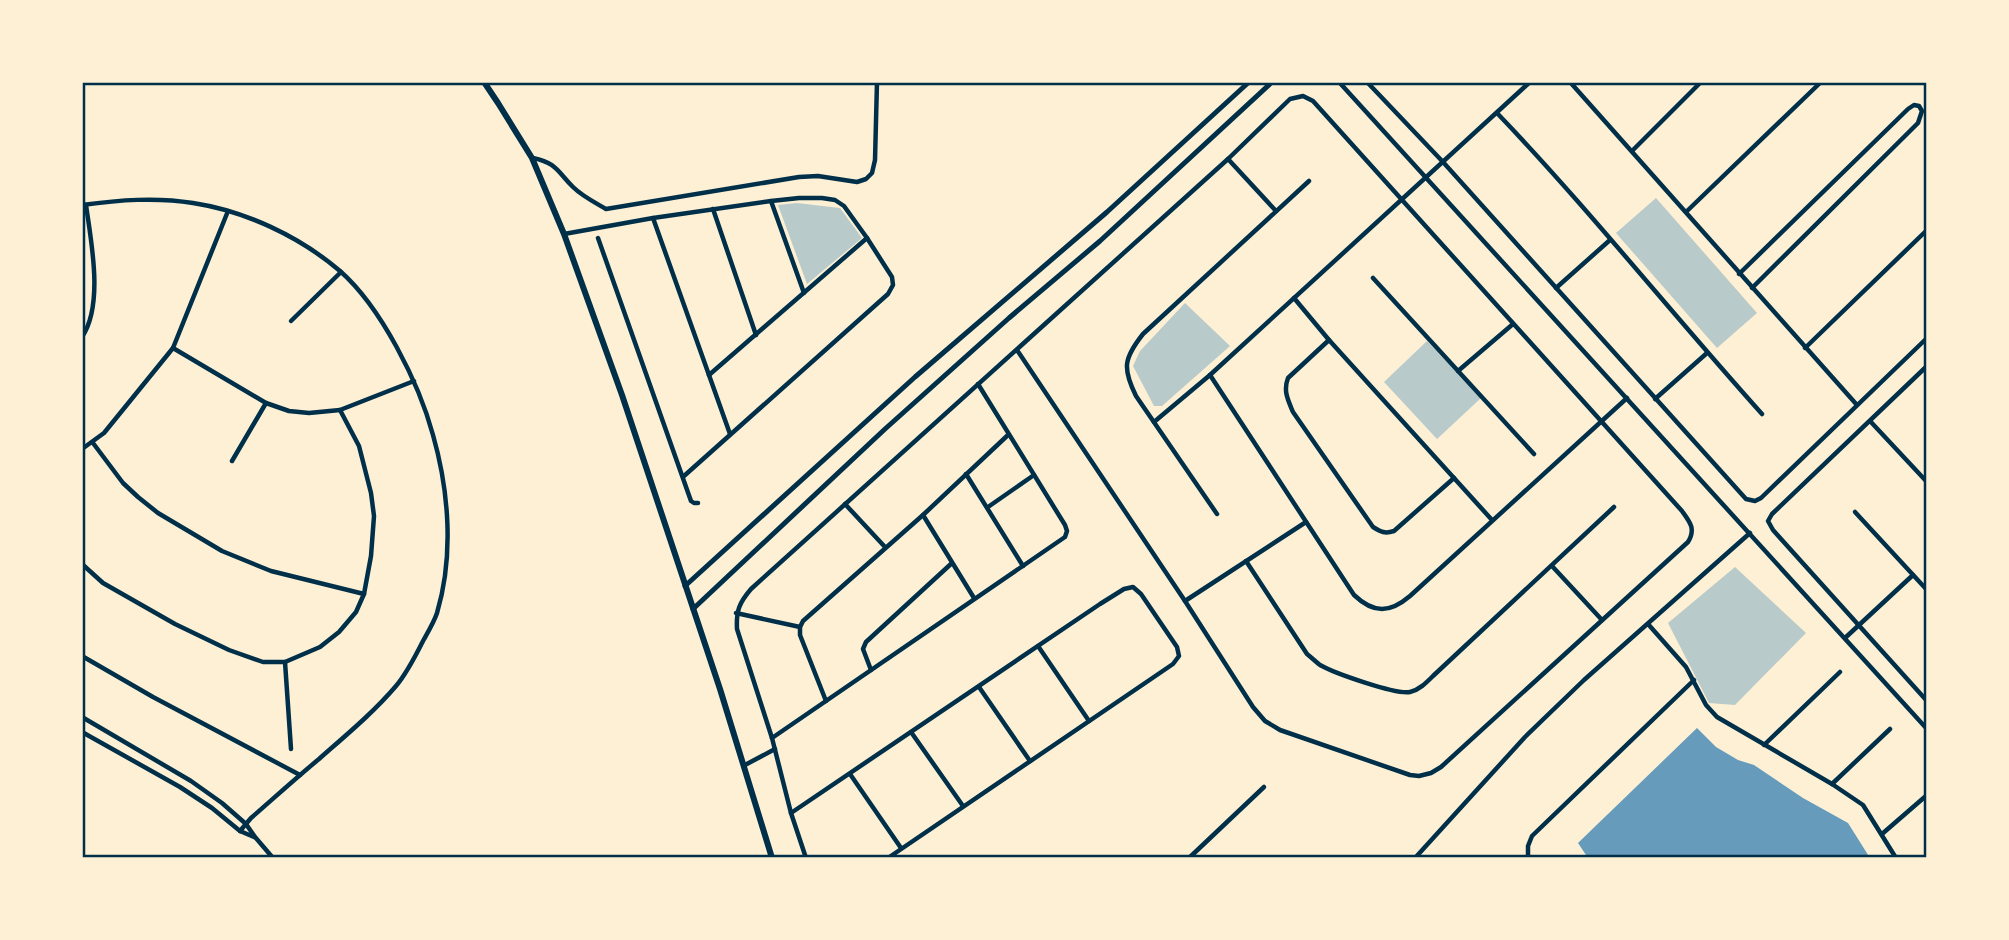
<svg xmlns="http://www.w3.org/2000/svg" width="2009" height="940" font-family="Karla,sans-serif">
  <style>
    .green { fill: #b9caca }
    .water { fill: #669bbc }
    .lines { fill: none; stroke-linecap: round; stroke-linejoin: round }
    .minor { stroke: #003049; stroke-width: 4.5 }
    .tertiary { stroke: #003049; stroke-width: 5 }
    .secondary { stroke: #003049; stroke-width: 6 }
    .neatline { fill: none; stroke: #003049; stroke-width: 2.5 }
  </style>
  <rect width="100%" height="100%" fill="#fdf0d5"/>
  <g class="green">
    <path d="M1656,198l101,115 -40,35 -101,-115z"/>
    <path d="M797,203l43,5 22,30 -55,46 -29,-79z"/>
    <path d="M1185,303l45,43 -68,60h-8l-21,-40 7,-15z"/>
    <path d="M1427,341l54,57 -44,41 -53,-57z"/>
    <path d="M1735,567l71,66 -71,72 -26,-2 -41,-80z"/>
  </g>
  <path class="water" d="M1697,728l19,19 22,13 16,5 49,33 45,25 22,35h-282l-10,-15z"/>
  <g class="lines">
    <g class="minor">
      <path d="M1339,82l588,647"/>
      <path d="M1367,82l76,80 303,337 9,2 6,-3 166,-160"/>
      <path d="M1570,82l287,323"/>
      <path d="M1497,113c92,96 175,201 265,301"/>
      <path d="M1632,151l69,-69"/>
      <path d="M533,158c24,5 24,13 40,29 9,9 21,15 33,22l193,-32 19,-1 39,6 9,-3 6,-6 3,-13 2,-78"/>
      <path d="M1228,159l48,52"/>
      <path d="M771,201l33,92"/>
      <path d="M82,205c37,-5 74,-8 111,-2 52,8 106,33 147,68 41,36 79,112 93,164 16,56 21,121 4,178 -3,9 -9,19 -14,28 -8,16 -16,32 -27,45 -23,27 -51,50 -77,73 -23,19 -45,39 -68,59l-11,13"/>
      <path d="M713,209l43,126"/>
      <path d="M1686,212l135,-130"/>
      <path d="M653,218l77,216"/>
      <path d="M564,234l89,-16 118,-17 28,-3h23l13,2 9,6 23,32 25,39 1,8 -5,9 -204,182"/>
      <path d="M598,238l93,263 3,2h4"/>
      <path d="M1739,274l169,-165 6,-4 5,1 3,5 -4,12 -166,165"/>
      <path d="M1373,278l161,176"/>
      <path d="M1556,288l54,-48"/>
      <path d="M1294,298l35,42 163,180"/>
      <path d="M291,321l50,-49"/>
      <path d="M82,337c22,-33 9,-96 4,-132"/>
      <path d="M1329,340l-41,38c-5,13 0,22 5,34l80,115c8,5 12,7 21,4l60,-53"/>
      <path d="M173,348l93,55 23,8 20,2 31,-3 74,-29"/>
      <path d="M1805,348l122,-118"/>
      <path d="M1927,366l-155,148 -4,7 5,9 154,171"/>
      <path d="M1458,371l55,-47"/>
      <path d="M709,375l158,-137"/>
      <path d="M1210,375l144,220c20,19 36,18 56,1l217,-198"/>
      <path d="M1655,399l52,-46"/>
      <path d="M1870,421l57,61"/>
      <path d="M1154,422l56,-47 320,-293"/>
      <path d="M93,443l30,40 15,14 20,16 64,38 49,20 93,23"/>
      <path d="M82,449l22,-16 69,-85 55,-137"/>
      <path d="M232,461l34,-58"/>
      <path d="M966,474l57,92"/>
      <path d="M845,504l40,43"/>
      <path d="M988,507l46,-32"/>
      <path d="M1855,512l72,78"/>
      <path d="M1217,514l-81,-118c-14,-28 -12,-38 7,-62l166,-153"/>
      <path d="M923,515l51,83"/>
      <path d="M1246,561l61,93c5,4 9,8 13,11 14,8 76,30 90,27 9,-2 16,-9 23,-16l181,-169"/>
      <path d="M82,564l21,19 72,41 54,26 34,12h22l35,-15 19,-15 17,-20 8,-18 7,-38 3,-40 -3,-23 -12,-47 -19,-36"/>
      <path d="M1552,566l50,54"/>
      <path d="M1185,601l121,-79"/>
      <path d="M736,613l64,14"/>
      <path d="M1648,624l38,43 20,38 11,12 115,67 31,21 33,53"/>
      <path d="M1845,638l68,-63"/>
      <path d="M1038,646l51,75"/>
      <path d="M82,656l71,41 147,78"/>
      <path d="M285,662l6,87"/>
      <path d="M871,670l-8,-21 3,-7 86,-79"/>
      <path d="M979,687l51,74"/>
      <path d="M826,701l-26,-66v-8l3,-6 120,-106 85,-80"/>
      <path d="M82,717l109,64 31,22 24,21 9,13 18,21"/>
      <path d="M82,732l98,55 32,21 28,23 14,6"/>
      <path d="M911,732l52,74"/>
      <path d="M772,738l293,-201 2,-6 -2,-6 -87,-141"/>
      <path d="M1764,745l76,-73"/>
      <path d="M745,765l30,-16"/>
      <path d="M850,774l51,74"/>
      <path d="M1832,784l58,-55"/>
      <path d="M791,813l309,-209 24,-15 9,-2 8,7 36,53 2,9 -6,8 -285,194"/>
      <path d="M1882,834l45,-39"/>
      <path d="M806,858l-15,-45 -19,-75 -35,-109c-1,-18 2,-26 14,-40l477,-430 62,-60 13,-3 10,5 369,410c8,11 14,18 6,31l-247,225 -10,6 -12,3 -9,-1 -130,-45 -15,-9 -12,-14 -68,-106 -168,-251"/>
      <path d="M1189,858l75,-71"/>
      <path d="M1415,858l110,-121 59,-57 166,-147"/>
      <path d="M1528,858v-12l4,-10 162,-156"/>
    </g>
    <g class="tertiary">
      <path d="M685,586l230,-209 192,-165 142,-130"/>
      <path d="M693,609l192,-180 124,-111 91,-77 172,-159"/>
    </g>
    <path class="secondary" d="M484,82l14,21 34,55 32,76 58,161 98,294 52,169"/>
  </g>
  <rect width="2009" height="940" fill="none" stroke="#fdf0d5" stroke-width="168"/>
  <rect x="84" y="84" width="1841" height="772" class="neatline"/>
</svg>
